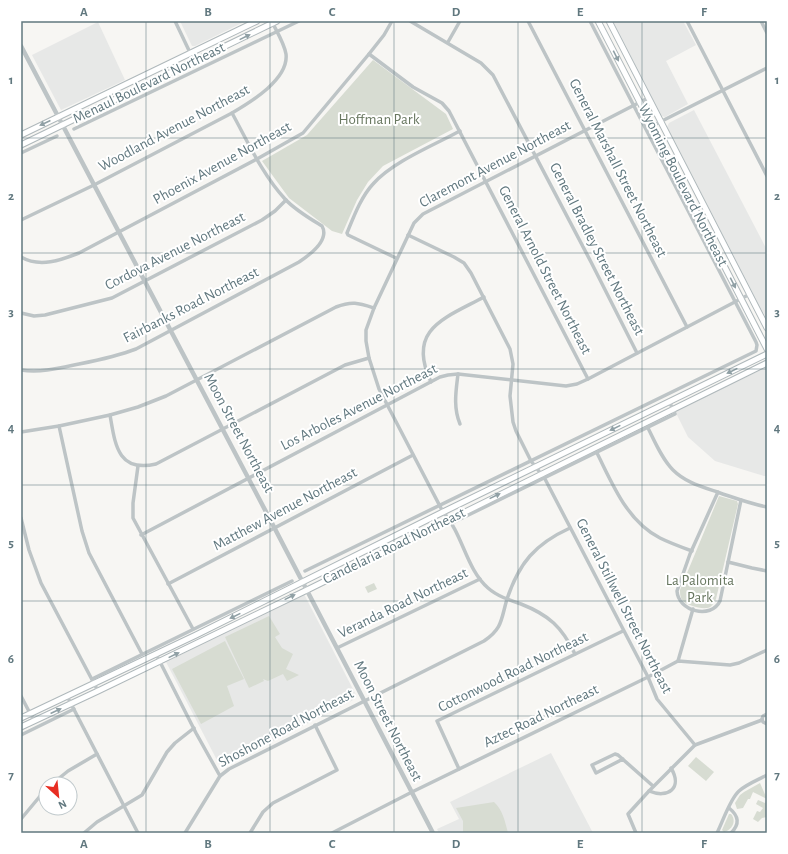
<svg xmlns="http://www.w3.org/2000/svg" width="788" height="854" font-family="'Alegreya Sans',sans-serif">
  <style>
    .built { fill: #e7e8e7 }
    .green { fill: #d7dcd2 }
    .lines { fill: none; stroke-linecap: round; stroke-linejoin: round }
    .secondary-casing { stroke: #afb8bb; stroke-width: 7 }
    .minor { stroke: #bdc4c6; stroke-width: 3.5 }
    .tertiary { stroke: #bdc4c6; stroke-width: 4.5 }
    .secondary { stroke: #fff; stroke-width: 5 }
    .oneway { fill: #90a0a5 }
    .grid { fill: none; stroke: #61787f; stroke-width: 1; stroke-opacity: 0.55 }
    .labels { text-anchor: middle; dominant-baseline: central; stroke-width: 4; stroke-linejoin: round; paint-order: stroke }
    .street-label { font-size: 15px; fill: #61787f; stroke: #fff }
    .park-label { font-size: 15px; fill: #687760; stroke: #fff }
    .neatline { fill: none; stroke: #61787f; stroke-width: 1.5 }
    .grid-label { font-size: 13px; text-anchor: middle; font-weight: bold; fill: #61787f }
  </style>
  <rect width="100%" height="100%" fill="#f7f6f3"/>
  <g class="built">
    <path d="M180,21h66l-51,25h-3z"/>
    <path d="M612,21h71l13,24 -30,16 22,43 -23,13 -4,-1z"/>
    <path d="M98,22l27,58 -64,30 -29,-55z"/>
    <path d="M694,110l73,140v70l-100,-193 2,-4z"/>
    <path d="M767,367v109h-3l-49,-15 -27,-24 -13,-26z"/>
    <path d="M304,594l52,101 -3,5 -129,66 -5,-2 -53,-102z"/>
    <path d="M551,753l42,80h-154l-2,-4 22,-10 -9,-17z"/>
  </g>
  <g class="green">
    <path d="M373,60l73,54 7,15 -70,37 -15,16 -11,18 -15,34 -10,-3 -43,-33 -27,-37 45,-26z"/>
    <path d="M719,496l18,5 1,3 -22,95c-2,4 -5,9 -9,9 -7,1 -21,-3 -25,-8 -2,-3 -2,-7 -2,-10z"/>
    <path d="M374,583l3,6 -9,4 -3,-6z"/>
    <path d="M269,616l11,18 -5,3 7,11 11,6 -7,15 13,6 -12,6 -4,-7 -15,7 -5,-2 1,2 -15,7 -24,-51z"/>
    <path d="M225,641l19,38 -17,7 7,20 -33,18 -29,-55z"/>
    <path d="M696,757l18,15 -8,9 -18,-15z"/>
    <path d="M760,783l7,16 -14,-7 -3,7h-2l-5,9 -6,1 -2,-6 5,-8 4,-3z"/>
    <path d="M767,799v18l-5,1 -4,4 -5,-3 4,-8 3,1 3,-4 -7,-4 2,-4 7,3z"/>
    <path d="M494,802c9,8 11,20 14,31h-45v-12l-7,-13z"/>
    <path d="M729,814h2c6,7 1,16 -7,18l-2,-2z"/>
  </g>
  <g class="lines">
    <defs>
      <g id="secondary">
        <path d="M598,21l169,328"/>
        <path d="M609,21l158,307"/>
        <path d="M21,135l236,-114"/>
        <path d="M21,145l256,-124"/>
        <path d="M21,718l175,-83 247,-123 324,-158"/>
        <path d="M21,727l77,-36 209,-101 460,-227"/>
      </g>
    </defs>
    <use href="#secondary" class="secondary-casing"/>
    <g class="minor">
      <path d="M175,21l19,40"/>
      <path d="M410,21l71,42 12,12 98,187 46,91"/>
      <path d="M528,21l159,306"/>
      <path d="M687,21l80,155"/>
      <path d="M761,21l6,12"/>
      <path d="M448,42l12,-21"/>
      <path d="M369,54l44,33 29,16 7,8 139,268"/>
      <path d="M652,126l115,-58"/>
      <path d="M74,129l225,-108"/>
      <path d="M21,153l36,-17"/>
      <path d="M21,220l73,-35 138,-72c19,-11 57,-34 54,-59 -2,-11 -9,-22 -14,-32"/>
      <path d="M408,235l46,22 10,6 7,10 39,76 3,15 -3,32 3,26 3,9 15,30 14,18 103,198 9,22 38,46"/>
      <path d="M21,257c19,11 40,3 58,-4l178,-94 46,-26 66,-79 15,-19 8,-14"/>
      <path d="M396,258l-48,-23 -1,-2c7,-17 14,-36 26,-49 19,-22 61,-39 87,-53"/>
      <path d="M21,313l13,3 11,-1 67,-17 150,-78 13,-9 11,-11"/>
      <path d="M21,370c20,3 39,-2 58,-6 20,-4 39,-8 57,-15l163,-87c9,-6 31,-22 23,-36 -13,-8 -27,-16 -37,-27 -23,-25 -37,-57 -53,-86"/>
      <path d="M458,374c-2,17 -5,33 2,50"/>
      <path d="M431,382c-25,-53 14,-64 53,-85"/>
      <path d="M110,415c5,28 7,58 46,49l189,-99 24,-7"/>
      <path d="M59,426l23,105 7,22 53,101"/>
      <path d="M648,428c7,14 14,31 25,42 13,13 30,17 47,23 15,5 31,11 47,14"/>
      <path d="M21,432l38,-6 51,-11 28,-8 28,-11 170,-89c16,-6 22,-4 38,1"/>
      <path d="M597,453c16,32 30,68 63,85 10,5 21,9 32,13"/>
      <path d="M138,466l-5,37v15l60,111"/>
      <path d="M718,492l-28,62 -13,37c1,20 34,29 43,10l21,-101"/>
      <path d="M21,518l8,32 12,33 57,108"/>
      <path d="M452,523l223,-109 -6,-13"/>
      <path d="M141,535l299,-158 8,-2 10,-1 108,12 11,-2 11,-5 162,-85"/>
      <path d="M728,562l24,6 15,3"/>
      <path d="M305,571l451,-220 1,-6 -1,-3 -166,-321"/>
      <path d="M168,584l245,-129"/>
      <path d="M337,648l143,-69"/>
      <path d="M156,654l40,79 24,43"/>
      <path d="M575,654c-13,-27 -26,-39 -54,-50 -12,-4 -24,-8 -33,-16 -22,-19 -25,-54 -45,-76l-64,-123 -10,-31 -3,-17v-11l8,-22 40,-85 9,-9 225,-116"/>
      <path d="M678,661l15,-52"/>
      <path d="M92,679l200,-98"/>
      <path d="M21,696l13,25"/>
      <path d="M67,696l71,137"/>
      <path d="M767,714l-4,2 -1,3 1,3 4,2"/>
      <path d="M21,735l53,-26"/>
      <path d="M623,759l-27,14 -4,-8 23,-11 3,1 35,31"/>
      <path d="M459,769l-22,-48 186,-90"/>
      <path d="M52,784l16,-13 29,-17"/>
      <path d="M649,791c19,8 34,-3 22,-23"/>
      <path d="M729,808c10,8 11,16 2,25"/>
      <path d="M21,819l25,-30"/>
      <path d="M84,833l13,-11 45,-27 25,-43 8,-9 19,-15"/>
      <path d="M185,833l35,-57 9,-7 255,-128c19,-13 17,-22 23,-42 12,-36 28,-55 63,-71"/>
      <path d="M250,833l13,-21 10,-9 64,-33 -22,-45"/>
      <path d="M332,833l80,-41 236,-115 30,-16 52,4 9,-2 28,-13"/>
      <path d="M636,833l-8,-19 21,-23 46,-46 67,-25"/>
      <path d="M717,833c6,-12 13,-34 22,-42 8,-7 19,-11 28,-16"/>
    </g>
    <path class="tertiary" d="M21,46l253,481 159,306"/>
    <use href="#secondary" class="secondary"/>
  </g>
  <defs><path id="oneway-solid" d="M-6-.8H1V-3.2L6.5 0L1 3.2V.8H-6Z"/></defs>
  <g class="oneway">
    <use href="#oneway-solid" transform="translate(245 37) rotate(-26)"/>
    <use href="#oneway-solid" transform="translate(616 56) rotate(63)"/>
    <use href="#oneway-solid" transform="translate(45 123) rotate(155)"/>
    <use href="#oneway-solid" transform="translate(733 283) rotate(63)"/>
    <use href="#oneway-solid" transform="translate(732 371) rotate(154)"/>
    <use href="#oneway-solid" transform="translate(615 428) rotate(154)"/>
    <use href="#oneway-solid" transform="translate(495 496) rotate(-26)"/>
    <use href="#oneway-solid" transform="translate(290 597) rotate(-26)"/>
    <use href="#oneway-solid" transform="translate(235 616) rotate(154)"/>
    <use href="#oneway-solid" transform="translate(174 655) rotate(-26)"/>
    <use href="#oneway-solid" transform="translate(56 711) rotate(-25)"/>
  </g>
  <path class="grid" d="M146,21v812M270,21v812M394,21v812M518,21v812M642,21v812M21,138h746M21,253h746M21,369h746M21,485h746M21,601h746M21,716h746"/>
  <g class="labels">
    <g class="street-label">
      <text transform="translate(149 83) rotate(-26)">Menaul Boulevard Northeast</text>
      <text transform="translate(174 128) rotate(-28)">Woodland Avenue Northeast</text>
      <text transform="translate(222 163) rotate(-29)">Phoenix Avenue Northeast</text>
      <text transform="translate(495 164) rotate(-28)">Claremont Avenue Northeast</text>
      <text transform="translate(618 168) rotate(63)">General Marshall Street Northeast</text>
      <text transform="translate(683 185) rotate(63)">Wyoming Boulevard Northeast</text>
      <text transform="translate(597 249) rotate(63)">General Bradley Street Northeast</text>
      <text transform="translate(175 251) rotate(-27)">Cordova Avenue Northeast</text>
      <text transform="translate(545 270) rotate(63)">General Arnold Street Northeast</text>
      <text transform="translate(191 305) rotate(-27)">Fairbanks Road Northeast</text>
      <text transform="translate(359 407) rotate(-27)">Los Arboles Avenue Northeast</text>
      <text transform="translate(239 433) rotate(62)">Moon Street Northeast</text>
      <text transform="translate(285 509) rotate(-28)">Matthew Avenue Northeast</text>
      <text transform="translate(394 546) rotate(-26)">Candelaria Road Northeast</text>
      <text transform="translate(403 603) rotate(-26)">Veranda Road Northeast</text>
      <text transform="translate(624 606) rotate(63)">General Stillwell Street Northeast</text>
      <text transform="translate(513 672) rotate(-26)">Cottonwood Road Northeast</text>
      <text transform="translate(541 716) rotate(-26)">Aztec Road Northeast</text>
      <text transform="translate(388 721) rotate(63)">Moon Street Northeast</text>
      <text transform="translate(286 728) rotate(-28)">Shoshone Road Northeast</text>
    </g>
    <g class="park-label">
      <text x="379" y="119">Hoffman Park</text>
      <text x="700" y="580">La Palomita<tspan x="700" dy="17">Park</tspan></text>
    </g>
  </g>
  <rect width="788" height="854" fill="none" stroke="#ffffff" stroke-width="44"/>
  <g transform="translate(58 796) rotate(153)"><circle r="19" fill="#ffffff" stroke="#c0c9cc"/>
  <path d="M0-3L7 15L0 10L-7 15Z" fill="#e82d22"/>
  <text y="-6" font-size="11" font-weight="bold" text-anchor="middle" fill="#61787f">N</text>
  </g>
  <rect x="22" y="22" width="744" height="810" class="neatline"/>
  <g class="grid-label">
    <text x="84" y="16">A</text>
    <text x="208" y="16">B</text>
    <text x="332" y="16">C</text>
    <text x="456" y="16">D</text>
    <text x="580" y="16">E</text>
    <text x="704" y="16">F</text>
    <text x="11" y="84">1</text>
    <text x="777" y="84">1</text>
    <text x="11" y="200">2</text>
    <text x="777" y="200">2</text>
    <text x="11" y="316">3</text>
    <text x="777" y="316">3</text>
    <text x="11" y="432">4</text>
    <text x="777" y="432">4</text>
    <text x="11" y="547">5</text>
    <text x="777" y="547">5</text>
    <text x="11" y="663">6</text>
    <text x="777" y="663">6</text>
    <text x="11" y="779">7</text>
    <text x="777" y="779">7</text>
    <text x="84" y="848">A</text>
    <text x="208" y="848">B</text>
    <text x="332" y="848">C</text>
    <text x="456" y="848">D</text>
    <text x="580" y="848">E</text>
    <text x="704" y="848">F</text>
  </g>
</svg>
